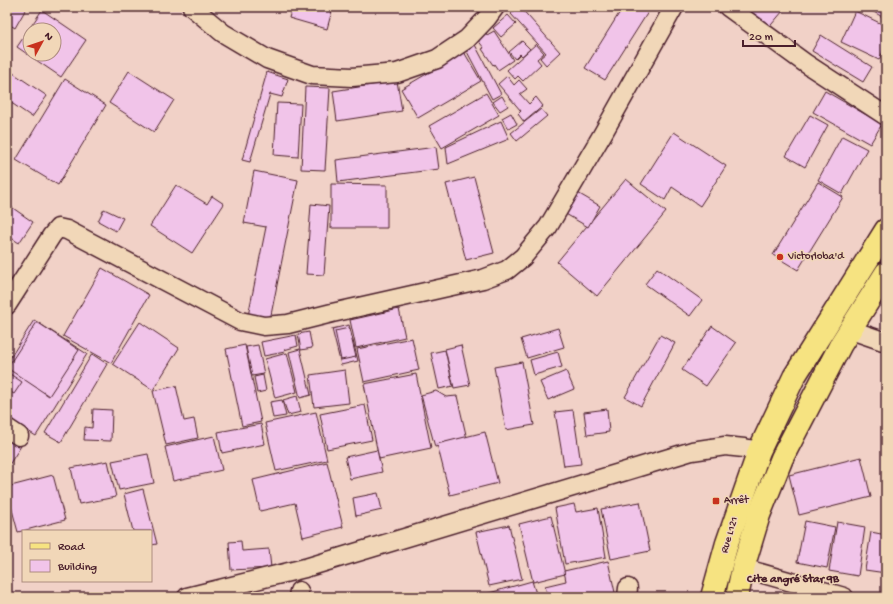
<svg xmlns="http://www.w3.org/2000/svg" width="893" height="604" font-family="'Gochi Hand',sans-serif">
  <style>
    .building { fill: #f1c4e9; stroke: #4a1f2b; fill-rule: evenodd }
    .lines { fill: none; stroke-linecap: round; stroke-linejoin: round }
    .minor-casing { stroke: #4a1f2b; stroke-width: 21 }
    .major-casing { stroke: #4a1f2b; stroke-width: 25 }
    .minor { stroke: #f1d7b8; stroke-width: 18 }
    .major { stroke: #f6e381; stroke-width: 22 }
    .poi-dot { fill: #c8321e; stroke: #f1d7b8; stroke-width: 1.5 }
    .labels { text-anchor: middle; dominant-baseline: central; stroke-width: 3; stroke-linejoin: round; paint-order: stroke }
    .poi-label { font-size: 11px; fill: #4a1f2b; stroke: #f1d7b8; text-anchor: start }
    .street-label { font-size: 11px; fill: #4a1f2b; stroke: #f1d7b8 }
    .neighbourhood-label { font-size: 12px; font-weight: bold; fill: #4a1f2b; stroke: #f1d7b8 }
  </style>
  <rect width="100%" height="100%" fill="#f1d1c7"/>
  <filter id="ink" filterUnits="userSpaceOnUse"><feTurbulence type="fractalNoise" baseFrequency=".025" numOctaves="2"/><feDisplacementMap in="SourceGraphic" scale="8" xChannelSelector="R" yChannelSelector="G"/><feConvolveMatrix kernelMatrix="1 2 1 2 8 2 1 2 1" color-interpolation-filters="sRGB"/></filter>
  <g filter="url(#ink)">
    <g class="building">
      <path d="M7,7h20l-12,21 -8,-5z"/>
      <path d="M292,7h41l-6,22 -38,-11z"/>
      <path d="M518,7h2l40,45 -14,13 -6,-7 6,-5 -35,-39z"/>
      <path d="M623,7h24l3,2 -45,71 -20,-12z"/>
      <path d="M739,7h39l5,4 -17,20z"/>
      <path d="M865,7h21v12z"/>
      <path d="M42,10l44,30 -25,37 -44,-30zM30,30h24v24h-24z"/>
      <path d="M855,11l31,15v19l-7,15 -38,-18z"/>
      <path d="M508,15l8,9 -15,13 -8,-9z"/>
      <path d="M494,31l19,29 -15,10 -4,-6 -1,1 -11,-16 2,-1 -7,-9 9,-6 1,2z"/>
      <path d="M821,35l51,32 -9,15 -51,-31z"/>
      <path d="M473,41l28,53 -9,5 -28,-53z"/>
      <path d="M522,41l8,8 -8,7 -2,-2 -5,5 -6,-7z"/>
      <path d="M536,44l8,9 -7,6 4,5 -18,17 -5,-5 -3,3 -8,-9z"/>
      <path d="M464,52l17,29 -63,37 -17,-29z"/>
      <path d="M7,69l40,27 -15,21 -25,-17z"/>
      <path d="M129,71l45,29 -20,32 -45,-29z"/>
      <path d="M267,72l21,7 -6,18 -12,-3 -20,68 -8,-2z"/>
      <path d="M507,76l7,9 5,-5 8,9 -7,5 9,10 7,-7 7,9 -19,16 -6,-8 3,-3 -23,-27z"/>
      <path d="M65,79l41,26 -48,80 -42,-25z"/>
      <path d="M397,81l5,30 -65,10 -4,-30z"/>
      <path d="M305,87l25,1 -5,82 -24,-1z"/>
      <path d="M825,91l57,33 -12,20 -57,-32z"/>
      <path d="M486,93l13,22 -57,33 -13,-22z"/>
      <path d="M502,96l6,10 -8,5 -7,-9z"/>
      <path d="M277,103l24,1 -3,53 -24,-2z"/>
      <path d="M541,109l6,7 -30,25 -6,-8z"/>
      <path d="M511,113l6,11 -9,5 -6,-11z"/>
      <path d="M810,115l18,10 -23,42 -19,-11z"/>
      <path d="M501,121l8,18 -61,25 -2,-17z"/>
      <path d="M674,132l52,34 -26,40 -28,-19 -7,13 -24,-16z"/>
      <path d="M842,136l25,13 -25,45 -24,-14z"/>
      <path d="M436,147l3,22 -101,13 -2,-22z"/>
      <path d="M254,171l44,9 -29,145 -22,-4 19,-94 -22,-4z"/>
      <path d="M474,177l20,76 -28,7 -20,-76z"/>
      <path d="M626,179l40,33 -69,84 -40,-34z"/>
      <path d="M818,182l25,15 -45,73 -25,-15z"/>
      <path d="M331,184l56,1v43h-56z"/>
      <path d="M176,185l31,19 5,-8 12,8 -32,49 -42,-27z"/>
      <path d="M576,192l24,14 -12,21 -24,-14z"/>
      <path d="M7,204l26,18 -14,21 -12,-8z"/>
      <path d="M311,204l18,2 -5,69 -18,-1z"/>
      <path d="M104,209l19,9 -7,13 -18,-10z"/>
      <path d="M102,268l47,27 -38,68 -48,-27z"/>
      <path d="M657,268l45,32 -12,16 -45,-32z"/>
      <path d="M399,309l6,28 -49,11 -6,-28z"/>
      <path d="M34,320l53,34 -51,82 -29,-18v-55z"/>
      <path d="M37,322l42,28 -30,46 -42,-28z"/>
      <path d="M140,322l39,26 -26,42 -40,-26z"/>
      <path d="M349,325l9,36 -17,4 -9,-36z"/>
      <path d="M712,326l24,17 -30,43 -24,-16z"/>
      <path d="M349,328l7,29 -15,3 -6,-29z"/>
      <path d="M558,328l6,19 -37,11 -6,-19z"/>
      <path d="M309,332l3,16 -11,2 -3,-16z"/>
      <path d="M296,335l2,11 -14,4 1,2 -21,4 -3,-14z"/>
      <path d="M660,335l15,8 -34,63 -16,-9z"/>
      <path d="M412,338l7,32 -55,12 -7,-33z"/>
      <path d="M245,345l16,77 -19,4 -16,-77z"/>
      <path d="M258,345l6,29 -12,2 -6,-29z"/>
      <path d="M461,345l9,40 -16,3 -9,-39z"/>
      <path d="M300,349l11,46 -11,3 -11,-46z"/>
      <path d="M445,350l8,36 -14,3 -8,-36z"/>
      <path d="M558,352l4,15 -28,8 -4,-15z"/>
      <path d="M287,353l10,39 -22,6 -10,-39z"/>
      <path d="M92,354l15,10 -46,78 -16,-9z"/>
      <path d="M522,362l12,63 -28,5 -12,-63z"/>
      <path d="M345,370l4,33 -35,4 -4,-32z"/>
      <path d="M566,371l8,18 -26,11 -8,-18z"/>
      <path d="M7,372l15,10 -8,12 -7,-4z"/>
      <path d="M416,374l15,74 -52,11 -15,-75z"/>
      <path d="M263,375l3,16 -9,2 -3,-16z"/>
      <path d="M176,386l8,35 10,-2 4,19 -32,7 -13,-54z"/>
      <path d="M436,391l10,6 11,-1 10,43 -32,8 -14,-52z"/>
      <path d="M297,396l4,16 -13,3 -5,-15z"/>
      <path d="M282,400l4,16 -13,2 -3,-16z"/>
      <path d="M365,405l7,35 -45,9 -7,-35z"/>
      <path d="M93,409l19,1 -1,31 -27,-1 1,-13 7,1z"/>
      <path d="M607,409l2,23 -22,3 -3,-23z"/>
      <path d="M573,410l8,54 -17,2 -9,-54z"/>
      <path d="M316,412l11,48 -51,11 -11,-48z"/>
      <path d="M261,424l4,20 -43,9 -4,-21z"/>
      <path d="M485,432l13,51 -48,12 -13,-51z"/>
      <path d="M7,435l14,10 -14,20z"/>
      <path d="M214,436l8,34 -49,11 -8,-34z"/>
      <path d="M7,437l14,9 -14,22z"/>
      <path d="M377,450l5,22 -32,7 -5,-22z"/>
      <path d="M148,454l6,29 -35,7 -7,-29z"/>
      <path d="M861,457l10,40 -72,18 -10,-40z"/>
      <path d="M108,461l8,36 -37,7 -8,-36z"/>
      <path d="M327,462l16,65 -40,10 -8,-34 -35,8 -7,-31z"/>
      <path d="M53,475l12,45 -47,12 -11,-41v-4z"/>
      <path d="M143,489l14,55 -6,1v-14h-18l-9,-37z"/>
      <path d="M378,493l4,17 -26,6 -3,-18z"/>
      <path d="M640,502l10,49 -39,8 -10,-50z"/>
      <path d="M574,504l2,8 22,-4 8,49 -41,7 -10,-56z"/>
      <path d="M551,516l14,58 -32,8 -14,-58z"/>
      <path d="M805,521l30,6 -8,41 -30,-6z"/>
      <path d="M837,522l28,5 -7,49 -29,-5z"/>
      <path d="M509,525l13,54 -33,7 -13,-54z"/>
      <path d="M871,532l15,3v38l-21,-3z"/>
      <path d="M241,541l1,10 27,-2 2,19 -40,2 -2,-28z"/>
      <path d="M608,561l8,36h-68l-3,-11 21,-5 -2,-10z"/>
      <path d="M532,581l5,16h-62z"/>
    </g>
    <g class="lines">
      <defs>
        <g id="minor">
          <path d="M192,7l31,26 44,26 45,16 40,2 45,-4 40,-14 30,-20 20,-21 8,-11"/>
          <path d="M728,7l77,56 81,53"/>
          <path d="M7,305l45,-70 6,-7 9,2 173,91 24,5 24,-2 44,-11 151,-34 24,-9 16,-13 25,-30 54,-92 72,-128"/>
          <path d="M851,330l35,12"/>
          <path d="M7,428l12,8"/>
          <path d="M743,568l101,29"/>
          <path d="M187,597l118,-29 387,-117 33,-5 19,2 15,3"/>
          <path d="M298,597l1,-6"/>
          <path d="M627,597l1,-9"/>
        </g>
        <g id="major">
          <path d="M712,597l15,-54 32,-92 35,-74 92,-147"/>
          <path d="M737,597l6,-29 16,-53 23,-57 59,-114 45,-71"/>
        </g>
      </defs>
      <use href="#minor" class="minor-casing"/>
      <use href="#major" class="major-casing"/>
      <use href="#minor" class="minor"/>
      <use href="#major" class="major"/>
    </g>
  </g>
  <g class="poi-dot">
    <circle cx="780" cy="257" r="4"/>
    <rect x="712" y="497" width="8" height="8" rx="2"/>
  </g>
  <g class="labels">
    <g class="poi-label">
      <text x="788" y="257">Victorloba'd</text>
      <text x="724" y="501">Arrêt</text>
    </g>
    <g class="street-label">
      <text transform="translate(730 535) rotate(-73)">Rue L121</text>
    </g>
    <g class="neighbourhood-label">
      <text x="793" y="580">Cite angré Star 9B</text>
    </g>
  </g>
  <rect width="893" height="604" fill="none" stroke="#f1d7b8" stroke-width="24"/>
  <rect x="12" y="12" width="869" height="580" fill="none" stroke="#4a1f2b" stroke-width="1.5" filter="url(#ink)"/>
  <rect x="22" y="530" width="130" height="52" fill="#f1d7b8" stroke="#ae8d80"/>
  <rect x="30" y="543" width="20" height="6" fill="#f6e381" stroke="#ae8d80"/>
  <text x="58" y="550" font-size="12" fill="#4a1f2b">Road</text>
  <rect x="30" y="560" width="20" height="12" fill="#f1c4e9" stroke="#ae8d80"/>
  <text x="58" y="570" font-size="12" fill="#4a1f2b">Building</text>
  <g transform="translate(42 42) rotate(50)"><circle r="19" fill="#f1d7b8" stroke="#ae8d80"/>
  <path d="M0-3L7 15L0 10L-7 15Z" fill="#c8321e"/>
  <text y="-6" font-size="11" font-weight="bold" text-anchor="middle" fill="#4a1f2b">N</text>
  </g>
  <path d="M743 40v6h52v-6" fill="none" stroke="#4a1f2b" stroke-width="2"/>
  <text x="749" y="40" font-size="12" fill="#4a1f2b" stroke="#f1d7b8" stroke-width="3" paint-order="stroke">20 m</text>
</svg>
